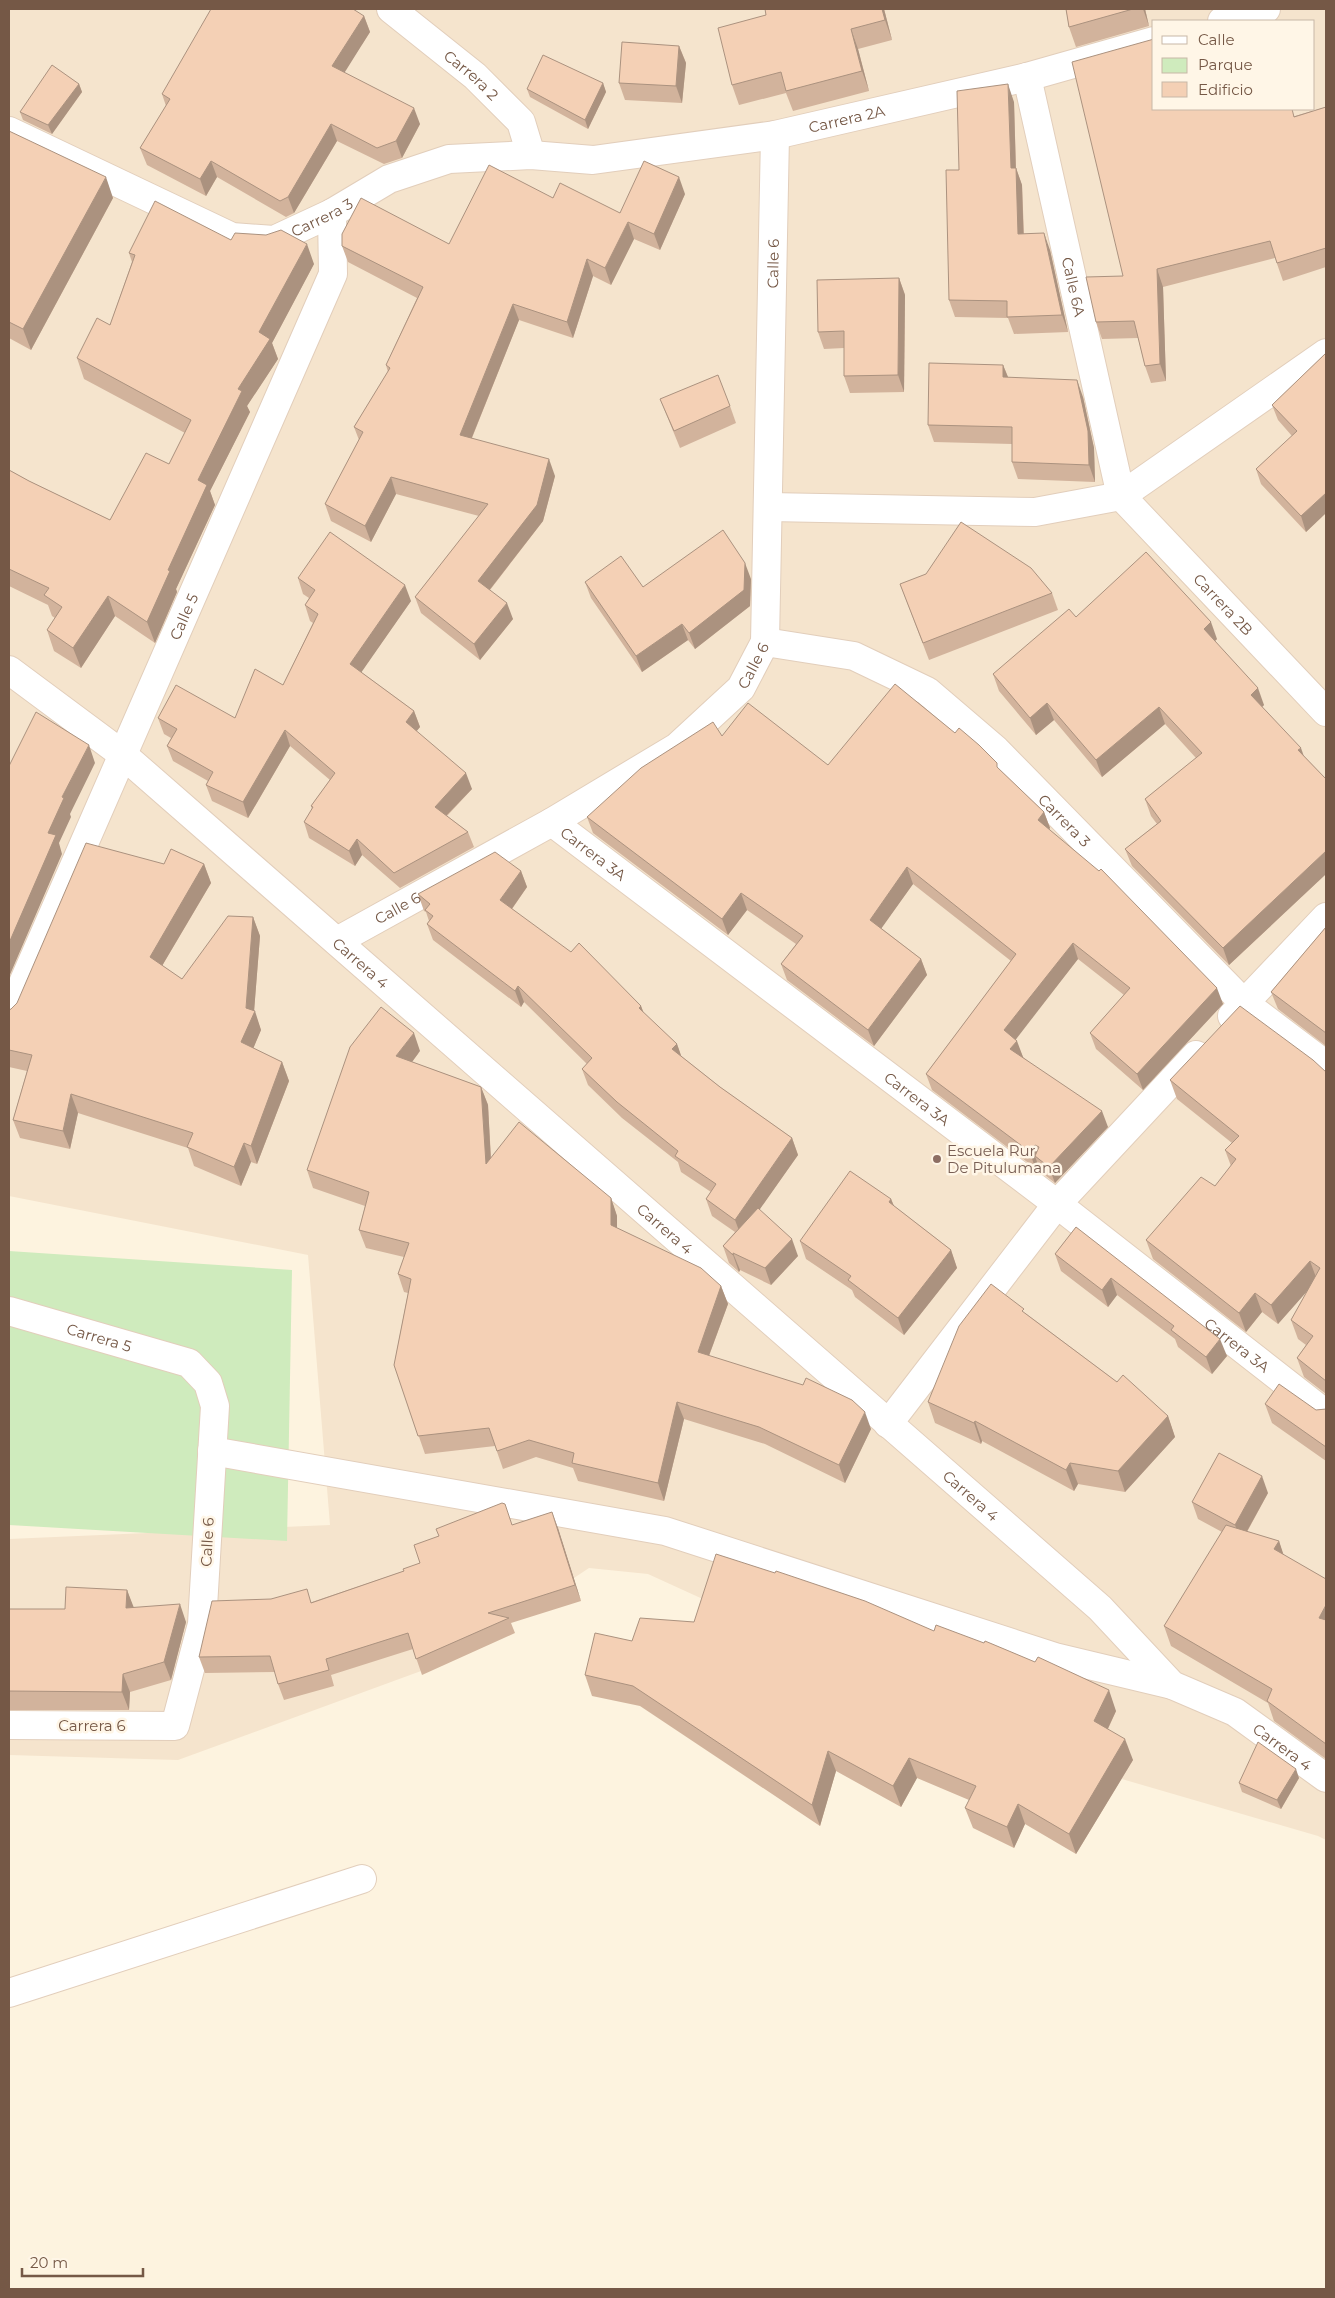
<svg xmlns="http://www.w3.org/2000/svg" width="1335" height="2298" font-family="Montserrat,sans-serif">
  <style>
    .residential { fill: #f5e4cd; fill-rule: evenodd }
    .green { fill: #cfebbd }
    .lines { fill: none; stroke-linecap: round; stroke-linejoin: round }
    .minor-casing { stroke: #e2cebb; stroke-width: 30 }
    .minor { stroke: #fff; stroke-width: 28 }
    .wall { fill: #d2b39c }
    .shaded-wall { fill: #ab927f }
    .building { fill: #f4d0b5; stroke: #ab927f }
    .education-dot { fill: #8d6e63; stroke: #fff6e7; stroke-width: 2 }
    .labels { text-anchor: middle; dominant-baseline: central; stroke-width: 5; stroke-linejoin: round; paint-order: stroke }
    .street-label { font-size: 15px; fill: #755846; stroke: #fff6e7 }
    .education-label { font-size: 15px; fill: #785e54; stroke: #fff6e7; text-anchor: start }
  </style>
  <rect width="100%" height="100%" fill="#fdf3df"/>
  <path class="residential" d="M9,9h1317v1831l-8,-4 -265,-77 -405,-185 -59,-6 -138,92 -273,100 -169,-5v-216l321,-14 -22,-270 -299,-59zM1154,21h160v88h-160z"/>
  <path class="green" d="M9,1251l283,19 -5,271 -278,-16z"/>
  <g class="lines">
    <defs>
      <g id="minor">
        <path id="s1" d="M391,9l84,67 46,46 10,33"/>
        <path d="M1222,21l44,-12"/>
        <path id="s2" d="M1027,77l94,419"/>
        <path id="s3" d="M9,131l223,106 42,3 58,-27 57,-34 60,-20 82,-4 62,5 182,-25 252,-58 127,-36"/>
        <path id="s4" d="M1121,496l205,216"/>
        <path d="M769,507l266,5 86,-16 205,-143"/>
        <path id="s5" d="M765,642l89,14 73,35 69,59 248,253 82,62"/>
        <path id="s6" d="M9,670l113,84 978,854 72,77 63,27 91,66"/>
        <path id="s7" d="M552,822l505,382 269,210"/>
        <path id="s8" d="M337,941l215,-119 125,-75 64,-59 24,-46 10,-507"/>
        <path id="s9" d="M9,1015l324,-741 -1,-61"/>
        <path d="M1232,1016l94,-99"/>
        <path id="s10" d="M9,1311l180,52 19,20 7,23 -13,218 -27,102 -166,-1"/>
        <path d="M888,1424l169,-220 139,-149"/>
        <path d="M212,1451l453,80 390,126 117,28"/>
        <path d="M9,1993l353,-114"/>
      </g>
    </defs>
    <use href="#minor" class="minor-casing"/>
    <use href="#minor" class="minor"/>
  </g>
  <g class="wall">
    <path d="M884,9l8,31 -34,9 11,42 -76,20 -7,-18 -47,12 -7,-20 34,-70z"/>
    <path d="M1066,9h79l4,17 -73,21 -7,-20z"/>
    <path d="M364,16l6,16 -26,40 76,52 -18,34 -18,6 -47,-23 -43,72 -8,4 -69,-40 -11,19 -59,-31 -7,-17 26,-42 -4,-12z"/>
    <path d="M679,46l7,17 -4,40 -57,-3 -6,-17z"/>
    <path d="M603,83l3,9 -18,37 -58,-32 -3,-8z"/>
    <path d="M79,84l3,8 -30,42 -29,-14 -3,-8z"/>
    <path d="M1014,102l2,66 6,17 2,49 26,16 18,82 -54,2 -6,-16 -53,-1 -6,-17 10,-130z"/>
    <path d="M1326,107v160l-43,14 -8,-23 -112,29 3,94 -15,2 -6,-17 -7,-28 -36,1 -6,-17 27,-46 31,-167 141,7z"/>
    <path d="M9,131l104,67 -82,152 -22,-12z"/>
    <path d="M685,194l-25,56 -26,-11 -23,46 -18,-9 -20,62 -54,-18 -47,118 83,38 -12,45 -53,69 23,29 -33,41 -59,-47 -6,-16 64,-81 -83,-22 -25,48 -40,-21 -6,-17 34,-64 -5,-13 34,-55 -2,-7 31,-67 -69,-36 -6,-16 107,-2 104,-46 67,15z"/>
    <path d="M231,240l83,24 -42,79 6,16 -31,47 3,6 -40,79 5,14 -39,84 1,3 -22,51 -40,-27 -34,52 -27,-17 -7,-21 8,-12 -3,-2 -4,-11 -39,-19v-116l20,11 81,39 59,-56 16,-31 -101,-54 -7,-21 33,-33 22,-63 -3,-9z"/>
    <path d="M899,278l6,17 -1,97 -54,1 -6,-17v-28l-20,1 -6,-17z"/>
    <path d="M1326,353v160l-20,19 -45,-48 -5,-15 36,-33 -14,-16 -6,-15z"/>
    <path d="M1003,365l5,12 75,20 11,51 1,34 -77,-3 -6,-17v-18l-78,-2 -6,-17z"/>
    <path d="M660,399l70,7 6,17 -56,25z"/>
    <path d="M298,578l113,23 -50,71 53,39 6,16 -4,4 56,58 -25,27 21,16 6,15 -74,41 -38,-33 -7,11 -46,-28 -5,-16 8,-13 -1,-3 19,-26 -40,-34 -42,72 -36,-17 -6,-16 2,-4 -35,-20 -6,-15 4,-8 -7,-4 -6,-16h77l48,-33 30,-62 -3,-2 -5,-16 4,-7 -6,-4z"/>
    <path d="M751,579l-1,27 -55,43 -7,-9 -46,32 -51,-74 -6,-16 58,5z"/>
    <path d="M900,584l152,9 6,17 -129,50z"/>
    <path d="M1076,617l141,22 -2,2 49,64 -2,2 41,48 23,24v95l-97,91 -97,-99 -7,-17 32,-25 -6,-8 -6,-17 51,-41 -31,-34 -63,53 -48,-57 -18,15 -37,-44 -6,-17z"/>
    <path d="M722,736l106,29 171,4 45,43 6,16 -1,1 174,175 -80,86 -47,-41 -6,-16 34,-38 -46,-36 -63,80 8,18 85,70 -53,56 -14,-11 -3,-7 -3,3 -103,-78 -6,-16 85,-113 -98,-77 -32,44 40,31 6,16 -53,71 -87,-66 -6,-16 15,-20 -49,-34 -19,25 -135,-102 -6,-16z"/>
    <path d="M164,864h40l7,19 -49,83 20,13 71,-62 7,19 -6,75 7,19 -8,18 29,14 7,19 -32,83 -6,-2 -10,24 -47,-20 -6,-18 -110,-35 -8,36 -50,-11 -7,-18 14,-49 -18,-4v-57l2,-1z"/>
    <path d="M521,871l6,16 -15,22 129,97 3,8 33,30 4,12 39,31 72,51 6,17 -39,55 39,46 -27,29 -31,-15 -1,2 -10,-9 -6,-17 12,-14 -23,-16 -6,-17 5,-7 -30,-20 -3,-10 -56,-44 -34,-33 -6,-16 5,-5 -63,-62 -3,5 -88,-67 -6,-16 2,-3 -3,-9 -2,-1 -6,-17z"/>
    <path d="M1326,927v119l-48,-37 -7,-17z"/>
    <path d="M420,1051l-8,11 69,25 7,18 3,53 120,40 6,18v12l104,58 7,18 -19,52 162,73 -26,54 -80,-39 -81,-25 -20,82 -86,-20 -5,-13 -37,-11 -33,12 -8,-23 -70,8 -31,-89 14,-72 -4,-1 -6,-18 6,-17 -38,-9 -7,-18 6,-24 -52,-18 -6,-18z"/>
    <path d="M1326,1072v322l-22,-17 -7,-19 9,-13 -8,-6 -7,-19 17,-30 -30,34 -16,-12 -16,20 -93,-73 -7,-19 69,-54 16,-20 -6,-16 7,-7 -55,-44 -7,-19z"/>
    <path d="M891,1199l3,7 57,44 6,18 -53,67 -49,-38 -3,-7 -46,-31 -6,-18z"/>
    <path d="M1076,1227l151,129 -15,18 -34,-27 -3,-8 -58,-44 -9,12 -47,-36 -6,-17z"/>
    <path d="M1025,1313l92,69 51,34 7,21 -50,55 -47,-8 -4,7 -92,-50 -1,3 -46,-21 -7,-21z"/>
    <path d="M1265,1404l51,6 10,-1v52l-54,-38z"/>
    <path d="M1268,1493l-21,39 32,9 4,14 43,24v180l-52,-38 -6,-18 -97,-57 -7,-20 58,-94 -24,-13 -6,-17z"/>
    <path d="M512,1525l46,3 23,73 -70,22 4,10 -93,42 -9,-26 -82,26 3,11 -50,14 -6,-16 -3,-12 -70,1 -6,-16 113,-55 92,-31 16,-8z"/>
    <path d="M127,1590l6,17 53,15 -15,58 -41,12 -1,18h-120v-101h56z"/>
    <path d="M632,1641l484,70 -8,18 25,31 -57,94 -51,-30 -11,24 -41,-20 -8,-20 4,-8 -52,-22 -16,29 -65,-36 -16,55 -180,-120 -48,-10 -7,-21z"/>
    <path d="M1299,1778l-18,31 -39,-17 -3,-9z"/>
  </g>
  <g class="shaded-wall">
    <path d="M882,9h2l8,31 -7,-20z"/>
    <path d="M1143,9h2l4,17z"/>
    <path d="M364,16l6,16 -32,51 -6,-17z"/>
    <path d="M851,29l7,20 11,42 -7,-20z"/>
    <path d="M679,46l7,17 -4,40 -6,-17z"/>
    <path d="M603,83l3,9 -18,37 -3,-9z"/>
    <path d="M79,84l3,8 -30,42 -4,-9z"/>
    <path d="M1008,84l6,18 2,73v-7l6,17 2,66 -6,-17 -7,-66z"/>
    <path d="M414,108l6,16 -18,34 -6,-17z"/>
    <path d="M331,124l6,17 -43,72 -6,-16z"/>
    <path d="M211,161l6,16 -11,19 -6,-17z"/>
    <path d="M106,177l7,21 -82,152 -8,-21z"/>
    <path d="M679,177l6,17 -25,56 -6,-16z"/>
    <path d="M628,222l6,17 -23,46 -6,-17z"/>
    <path d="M1044,233l6,17 18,82 -6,-17z"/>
    <path d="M307,244l7,20 -42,79 6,16 -31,47 3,6 -40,79 5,14 -39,84 1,3 -22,51 -8,-21 21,-52 30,-90 40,-91 21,-57z"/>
    <path d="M587,259l6,17 -20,62 -6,-16z"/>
    <path d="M1157,269l6,18 3,94 -6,-17z"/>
    <path d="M899,278l6,17 -1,97 -6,-17z"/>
    <path d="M513,304l6,16 -53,132 -6,-17z"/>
    <path d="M1003,365l7,17 -7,-5z"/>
    <path d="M1077,380l6,17 11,51 1,34 -6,-17z"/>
    <path d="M549,459l6,17 -12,45 -59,76 -6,-16z"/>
    <path d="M391,477l5,17 -25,48 -6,-16z"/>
    <path d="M1326,493v20l-20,19 -5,-16z"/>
    <path d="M745,563l6,16 -1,27 -55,43 -6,-16z"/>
    <path d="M405,585l6,16 -55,79 -6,-16z"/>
    <path d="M108,596l7,20 -34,52 -8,-20z"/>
    <path d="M507,603l6,16 -33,41 -6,-16z"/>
    <path d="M1211,622l6,17 -7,7 -6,-17z"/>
    <path d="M682,624l6,16 -46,32 -6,-16z"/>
    <path d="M1258,688l6,17 -7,7 -6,-17z"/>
    <path d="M1047,703l7,17 -18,15 -6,-17z"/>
    <path d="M1159,707l6,17 -63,53 -6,-17z"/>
    <path d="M414,711l6,16 -9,11 -5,-16z"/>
    <path d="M285,730l5,16 -42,72 -5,-16z"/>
    <path d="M89,745l6,18 -25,51 1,3 -12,26 3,11 -53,123v-34l39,-110 14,-36z"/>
    <path d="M1301,748l6,17 -9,-15z"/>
    <path d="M466,773l6,16 -32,33 -5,-15z"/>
    <path d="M1044,812l6,16 -6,8 -6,-16z"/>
    <path d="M357,839l5,16 -7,11 -6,-15z"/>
    <path d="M1326,851v23l-97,91 -6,-17z"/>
    <path d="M204,864l7,19 -55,93 -6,-19z"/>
    <path d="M907,867l6,17 -37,52 -6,-16z"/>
    <path d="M521,871l6,16 -21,30 -6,-17z"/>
    <path d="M741,893l6,17 -19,25 -6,-16z"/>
    <path d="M253,917l7,19 -6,76 1,-1 6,19 -13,31 -7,-19 5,-34z"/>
    <path d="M1073,943l5,16 -68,88 -6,-17z"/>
    <path d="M921,959l6,16 -53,71 -6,-16z"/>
    <path d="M518,986l6,16 -3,5 -6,-16z"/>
    <path d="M1217,988l6,16 -80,86 -6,-16z"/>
    <path d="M641,1006l6,16 -8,-14z"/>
    <path d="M414,1033l6,18 -17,23 -7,-18z"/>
    <path d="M1017,1041l6,16 -7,8 -6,-16z"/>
    <path d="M677,1044l6,17 -11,-12z"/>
    <path d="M282,1062l7,19 -32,83 -6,-18z"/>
    <path d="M481,1087l7,18 4,77 -6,-18z"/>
    <path d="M71,1094l7,19 -8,36 -7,-18z"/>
    <path d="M1102,1111l6,16 -53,56 -6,-16z"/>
    <path d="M792,1138l6,17 -57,81 -6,-16z"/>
    <path d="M244,1143l7,19 -10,24 -7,-19z"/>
    <path d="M1035,1145l6,16 -6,-5 3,9 -3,3 -5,-16z"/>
    <path d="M611,1198l6,18v26l-6,-17z"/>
    <path d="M891,1199l7,17 -9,-14z"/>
    <path d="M792,1239l6,17 -27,29 -6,-17z"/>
    <path d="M951,1250l6,18 -53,67 -6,-17z"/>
    <path d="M733,1253l7,17 -1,2 -6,-17z"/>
    <path d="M1310,1261l7,19 -39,44 -7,-19z"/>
    <path d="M1111,1278l6,17 -9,12 -6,-17z"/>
    <path d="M721,1286l7,18 -24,65 -6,-17z"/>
    <path d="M1255,1293l7,19 -16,20 -7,-19z"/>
    <path d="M1220,1339l7,17 -15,18 -6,-17z"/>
    <path d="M677,1402l7,17 -20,82 -6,-18z"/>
    <path d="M865,1412l6,17 -26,54 -6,-18z"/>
    <path d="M1168,1416l7,21 -50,55 -7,-21z"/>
    <path d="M975,1421l7,20 -1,3 -7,-21z"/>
    <path d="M1070,1463l8,21 -4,7 -8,-21z"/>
    <path d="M1262,1476l6,17 -27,49 -6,-17z"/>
    <path d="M552,1512l6,16 23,73 -6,-16z"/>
    <path d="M1279,1541l7,21 -12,-13z"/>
    <path d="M127,1590l7,18h-8z"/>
    <path d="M180,1604l6,18 -15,58 -7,-18z"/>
    <path d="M1326,1605v34l-7,-21z"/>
    <path d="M123,1674l7,18 -1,18 -7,-18z"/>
    <path d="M1109,1690l7,21 -14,30 -8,-20z"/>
    <path d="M1125,1739l8,21 -57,94 -7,-20z"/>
    <path d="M828,1751l8,20 -16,55 -8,-21z"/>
    <path d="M909,1758l8,20 -16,29 -8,-21z"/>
    <path d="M1296,1769l3,9 -18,31 -4,-9z"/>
    <path d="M1018,1804l7,20 -11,24 -7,-21z"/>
  </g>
  <g class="building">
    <path d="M211,9h142l11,7 -32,50 82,42 -18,33 -19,7 -46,-24 -43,73 -8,4 -69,-40 -11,18 -60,-31 30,-49 -8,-5z"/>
    <path d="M765,9h117l3,11 -34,9 11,42 -76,20 -5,-19 -49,13 -14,-57 48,-13z"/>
    <path d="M1066,9h67l-64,18z"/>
    <path d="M1154,39v70h138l2,8 32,-10v141l-49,15 -7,-22 -113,28 3,95 -15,2 -11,-45 -38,1 -10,-45 37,-1 -51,-214z"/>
    <path d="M622,42l57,4 -3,40 -57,-3z"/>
    <path d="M543,55l60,28 -18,37 -58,-31z"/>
    <path d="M52,65l27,19 -31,41 -28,-13z"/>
    <path d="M1008,84l3,84h5l2,66 26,-1 18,82 -55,2v-16l-58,-1 -3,-130h13l-2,-79z"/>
    <path d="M9,131l97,46 -83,152 -14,-7z"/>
    <path d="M644,161l35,16 -25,57 -26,-12 -23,46 -18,-9 -20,63 -54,-18 -53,131 89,24 -12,46 -59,76 29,22 -33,41 -59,-47 73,-93 -97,-27 -26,49 -40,-22 38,-72 -9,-5 36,-59 -4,-3 37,-78 -81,-41v-12l19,-36 88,46 40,-79 64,33 7,-15 60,30z"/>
    <path d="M155,201l76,39 4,-7 31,2 15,-5 26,14 -48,88 11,7 -32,50 4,2 -44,89 9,5 -39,85 2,1 -23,51 -39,-26 -35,52 -26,-18 15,-23 -18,-12 5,-7 -40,-19v-99l20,11 81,39 36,-67 23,11 22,-44 -114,-62 20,-40 13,7 25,-70 -6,-2z"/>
    <path d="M899,278l-1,97 -54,1v-45l-26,1 -1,-52z"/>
    <path d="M1326,353v140l-25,23 -45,-47 41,-38 -25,-26z"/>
    <path d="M929,363l74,2v12l74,3 11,51 1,34 -77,-3v-35l-84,-2z"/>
    <path d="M718,375l12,31 -56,25 -14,-32z"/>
    <path d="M961,522l70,46 21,25 -129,50 -23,-59 26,-10z"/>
    <path d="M723,530l22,33 -1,27 -55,43 -7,-9 -46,32 -51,-74 36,-26 22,31z"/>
    <path d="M330,532l75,53 -55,79 64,47 -8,11 60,51 -31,34 33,25 -74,41 -37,-34 -8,12 -45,-29 9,-15 -2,-1 24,-33 -50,-43 -42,72 -37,-17 7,-13 -46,-26 10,-17 -19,-11 18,-33 59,33 20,-49 28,16 35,-71 -13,-9 10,-15 -17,-12z"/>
    <path d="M1146,552l65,70 -7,7 54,59 -7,7 50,53 -3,2 28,29v72l-103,97 -98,-99 36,-28 -16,-22 57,-46 -43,-46 -63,53 -49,-57 -17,15 -37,-44 76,-65 7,8z"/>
    <path d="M895,684l60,49 4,-5 20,17 18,18v4l47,45 -6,8 61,51 2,-2 116,119 -80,86 -47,-41 40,-45 -57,-45 -69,87 13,11 -7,8 92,62 -53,56 -14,-11 4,-9 -4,-2 -5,7 -104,-78 90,-120 -109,-87 -37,53 51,39 -53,71 -87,-66 22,-28 -62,-43 -19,26 -135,-102 54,-49 72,-46 9,14 26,-33 80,62z"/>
    <path d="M36,712l53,33 -27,52 2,1 -16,35 8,2 -47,108v-177z"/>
    <path d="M86,843l78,21 7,-15 33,15 -54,93 32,22 46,-63 25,1 -7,91 9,3 -14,31 41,20 -31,84 -7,-3 -10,24 -47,-20 6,-14 -122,-39 -8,37 -50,-11 19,-65 -23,-5v-40l2,-1 6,-6z"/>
    <path d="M495,852l26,19 -21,29 71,52 8,-9 62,63 -2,2 38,36 -5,5 48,38 72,51 -57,82 -29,-21 10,-15 -41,-28 3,-5 -61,-49 -35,-33 10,-11 -74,-72 -3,5 -88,-67 6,-8 -8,-6 5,-6 -12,-10z"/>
    <path d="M1326,927v106l-55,-41z"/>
    <path d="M1240,1006l73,54 13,12v309l-29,-23 16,-22 -22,-16 29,-52 -10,-7 -39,44 -16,-12 -16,20 -93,-73 55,-63 14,9 21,-27 -11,-9 14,-14 -69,-56z"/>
    <path d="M381,1007l33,26 -18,23 85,31 5,77 33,-42 92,76v27l90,43 20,18 -23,66 105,33 3,-7 46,22 13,12 -26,53 -80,-38 -82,-25 -19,81 -86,-20 2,-10 -45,-13 -32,11 -8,-23 -71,8 -24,-71 17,-86 -13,-5 11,-31 -50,-13 10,-38 -62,-22 43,-123z"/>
    <path d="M850,1171l41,28 -2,3 62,48 -53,68 -50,-38 3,-4 -51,-35z"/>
    <path d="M758,1208l34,31 -27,29 -32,-15v2l-10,-9z"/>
    <path d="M1076,1227l144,112 -14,18 -35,-27 3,-4 -63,-48 -9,12 -47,-36z"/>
    <path d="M991,1284l33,25 -2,2 95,71 6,-7 45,41 -50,55 -48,-8 -4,7 -91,-49 -1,2 -46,-21 31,-76z"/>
    <path d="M1279,1384l37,26 10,-1v38l-61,-43z"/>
    <path d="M1219,1453l43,23 -27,49 -43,-23z"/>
    <path d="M502,1503l3,1 7,21 40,-13 23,73 -87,28 21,5 -93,41 -8,-26 -82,26 3,11 -51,14 -8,-28 -71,1 13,-56 59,-2 36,-10 4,14 93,-32 -1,-2 17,-6 -6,-18 25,-9 -3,-7z"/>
    <path d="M1226,1525l53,16 -5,8 52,30v26l-7,13 7,2v124l-59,-43 5,-12 -108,-63z"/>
    <path d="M716,1554l59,19 1,-2 89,30 69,30 2,-6 48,18 1,-2 50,21 3,-5 71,33 -15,31 31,18 -56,95 -51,-30 -11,23 -42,-19 11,-22 -67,-28 -16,28 -65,-35 -16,54 -179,-119 -48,-11 10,-42 37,8 8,-23 54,4z"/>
    <path d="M66,1587l61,3 -1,18 54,-4 -16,58 -41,12 -1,18 -113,-1v-82h56z"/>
    <path d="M1258,1742l38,27 -19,31 -38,-17z"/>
  </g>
  <circle class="education-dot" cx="937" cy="1159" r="5"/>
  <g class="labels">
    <g class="street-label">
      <text stroke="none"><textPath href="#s1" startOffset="104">Carrera 2</textPath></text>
      <text stroke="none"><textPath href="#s3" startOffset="884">Carrera 2A</textPath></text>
      <text stroke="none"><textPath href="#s3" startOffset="342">Carrera 3</textPath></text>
      <text stroke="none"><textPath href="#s8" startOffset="909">Calle 6</textPath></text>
      <text stroke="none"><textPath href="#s2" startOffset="215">Calle 6A</textPath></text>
      <text stroke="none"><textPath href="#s4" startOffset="149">Carrera 2B</textPath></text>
      <text stroke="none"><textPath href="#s9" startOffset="435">Calle 5</textPath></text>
      <text stroke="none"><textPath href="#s8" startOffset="504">Calle 6</textPath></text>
      <text stroke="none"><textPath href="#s5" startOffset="360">Carrera 3</textPath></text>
      <text stroke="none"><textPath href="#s7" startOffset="52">Carrera 3A</textPath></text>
      <text stroke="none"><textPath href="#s8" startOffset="69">Calle 6</textPath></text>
      <text stroke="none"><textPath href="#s6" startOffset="458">Carrera 4</textPath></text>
      <text stroke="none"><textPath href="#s7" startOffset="458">Carrera 3A</textPath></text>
      <text stroke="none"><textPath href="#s6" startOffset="862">Carrera 4</textPath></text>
      <text stroke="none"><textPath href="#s10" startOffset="94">Carrera 5</textPath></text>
      <text stroke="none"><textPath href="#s7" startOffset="862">Carrera 3A</textPath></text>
      <text stroke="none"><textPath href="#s6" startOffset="1268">Carrera 4</textPath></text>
      <text transform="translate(207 1542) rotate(-87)">Calle 6</text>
      <text x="92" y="1725">Carrera 6</text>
      <text stroke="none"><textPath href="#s6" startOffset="1672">Carrera 4</textPath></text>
    </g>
    <g class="education-label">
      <text x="947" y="1150">Escuela Rur<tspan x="947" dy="17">De Pitulumana</tspan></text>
    </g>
  </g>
  <rect width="1335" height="2298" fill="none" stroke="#755846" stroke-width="20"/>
  <rect x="1152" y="20" width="162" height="90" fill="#fff6e7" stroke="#c8b7a7"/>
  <rect x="1162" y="36" width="25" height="8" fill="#ffffff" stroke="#c8b7a7"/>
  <text x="1198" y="45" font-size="15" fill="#755846">Calle</text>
  <rect x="1162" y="58" width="25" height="15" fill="#cfebbd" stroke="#c8b7a7"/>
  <text x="1198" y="70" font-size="15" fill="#755846">Parque</text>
  <rect x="1162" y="82" width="25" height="15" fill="#f4d0b5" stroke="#c8b7a7"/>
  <text x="1198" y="95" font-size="15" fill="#755846">Edificio</text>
  <path d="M22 2268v8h121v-8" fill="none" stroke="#755846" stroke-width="2.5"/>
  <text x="30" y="2268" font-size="15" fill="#755846" stroke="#fff6e7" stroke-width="4" paint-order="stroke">20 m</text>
</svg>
